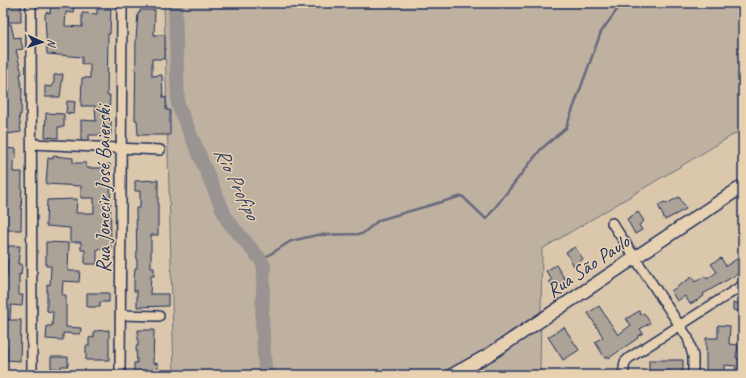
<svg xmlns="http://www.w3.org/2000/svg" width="746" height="378" font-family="Caveat,sans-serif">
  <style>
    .green { fill: #bfb1a0; stroke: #6d707f }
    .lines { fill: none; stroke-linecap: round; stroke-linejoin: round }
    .stream { stroke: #676b7d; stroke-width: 2.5 }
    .river { stroke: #999391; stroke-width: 14 }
    .building { fill: #aba298; stroke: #1b2f5e }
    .minor-casing { stroke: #1b2f5e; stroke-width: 12 }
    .major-casing { stroke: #1b2f5e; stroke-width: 15 }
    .minor { stroke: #e7d1b0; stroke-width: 9 }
    .major { stroke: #e7d1b0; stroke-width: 12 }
    .labels { text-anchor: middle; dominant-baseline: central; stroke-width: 3; stroke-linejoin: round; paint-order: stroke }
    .street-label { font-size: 20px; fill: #1b2f5e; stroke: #e7d1b0 }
    .water-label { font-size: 21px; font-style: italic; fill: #344368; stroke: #e7d1b0 }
  </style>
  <rect width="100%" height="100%" fill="#dbc7ab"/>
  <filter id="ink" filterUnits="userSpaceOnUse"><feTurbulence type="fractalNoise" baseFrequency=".025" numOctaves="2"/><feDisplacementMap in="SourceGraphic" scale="8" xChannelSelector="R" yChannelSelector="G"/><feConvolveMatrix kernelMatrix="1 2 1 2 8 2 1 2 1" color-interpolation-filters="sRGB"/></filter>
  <g filter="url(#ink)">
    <path class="green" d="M164,3h579v126l-201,120 -2,126h-366z"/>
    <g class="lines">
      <path class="stream" d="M261,260l30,-19 26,-6 45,-1 17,-14 83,-24 24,23 55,-70 25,-21 35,-96 21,-29"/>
      <path class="river" d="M175,3l3,102 49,115 34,40 3,6 -2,52 3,53 4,4"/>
    </g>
    <g class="building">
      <path d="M3,3h18v19h-13v-9h-3z"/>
      <path d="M51,3l23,1 -1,9 -7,-1 -1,14 17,1v-14l15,1v-5h14l-1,25h-2l-1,61h3l-1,26h2v14h-22v5h-8v-20l15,1 -1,-15h-14l1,-28h8v-14h-8v-7l-35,-3 -2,-38 1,-4 4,1z"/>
      <path d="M140,10h15l-1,25h11v24h-13v17l10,-1 1,23 3,-1v13h4v25h-32l-1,-15h-2l1,-81 2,-26h2z"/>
      <path d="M11,24l3,14 6,-1 3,12 -7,1 6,24h-2l2,16 -1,25h-2l2,17 -14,2 -4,-27 2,-2 1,-12 3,-1 -2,-16h-2l-1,-5 1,-7h-2v-10l4,-1 -4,-28z"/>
      <path d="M63,74l-3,23h-15v-11l7,1v-3h2v-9z"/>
      <path d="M67,101l8,1 -1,12 -8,-1z"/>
      <path d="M46,113l18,1v13h-6v11l-13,-1z"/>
      <path d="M4,148l12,1v10l-3,3v10h9l-1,58h-16v-15h-2z"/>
      <path d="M53,156l20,2v5h13v5h17v-3l7,-1 1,85h-14v15h-12v-14h-4v-8h-11v-14l-24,-2 1,-26 30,-1 -1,14h18v-15h-13v-12l-35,-2 2,-26 5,1z"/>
      <path d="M158,180v55h-7v33h3v8h-3l-1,18h18v12l-31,1v-16h-3v-11l1,-12h2l-1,-60h4v-17h-5v-10z"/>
      <path d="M679,197l7,12 -21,11 -7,-15 7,-3 1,2z"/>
      <path d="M638,212l6,9 -5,4 3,5 -7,4 -8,-15z"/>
      <path d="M46,242l23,1 -1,28h12l-1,11 -16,-1 -1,14h4v32l15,1 -1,6 -17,-1v7l-17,-1 1,-13h5l1,-14 -6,-1v-27l3,1 1,-19h-5z"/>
      <path d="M8,246h12l-2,18h4l-1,11 -2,-1v21h4l-1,11 -11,-1 -1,14h-7l2,-28h-2v-14h4l1,-17h-5v-12h5z"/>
      <path d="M575,247l8,12 -9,7 -8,-14z"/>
      <path d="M743,255l-2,17 -38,22 1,2 -10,6 -4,2 -5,-8 -8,5 -6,-10 21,-14 3,5 10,-6 2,3 10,-7 -6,-8 10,-6 5,8z"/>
      <path d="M556,265l10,16 -12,8 -5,-8 3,-1 -6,-9z"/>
      <path d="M87,293h22v9h-9v5h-13z"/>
      <path d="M733,303h7v8l-7,-1z"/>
      <path d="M599,306l19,29 13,-10 -5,-6 13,-8 2,4 3,-2 6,10 -10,6 3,4 -6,4 1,1 -29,20 -1,-2 -3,2 -10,-16 8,-5 -15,-24z"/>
      <path d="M5,320h16l-1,41 -13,-1v-13h-4z"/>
      <path d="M718,325l12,1 -1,18 9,1 -2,13 7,1v16h-8l1,-9 -12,-1v7h-4v3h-12v-3h-2v-34h12z"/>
      <path d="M564,327l15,23 -16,10 -15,-23z"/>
      <path d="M109,330v30h-23v-14h3v-8l5,-1v-6z"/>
      <path d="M138,330h16l-1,33 5,1v10l-24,1v-12h3l-1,-17h2z"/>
      <path d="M51,357h17v9h-7v3l-10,-1z"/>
      <path d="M649,360h34v11h-3v4h-9v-4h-13v4h-9z"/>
    </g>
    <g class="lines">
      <defs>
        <g id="minor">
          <path d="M31,3l1,372"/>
          <path d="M32,144l128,6"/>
          <path d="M612,223l76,115 5,18v19"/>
          <path d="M121,315l38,1"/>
          <path d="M120,375l2,-372"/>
          <path d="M623,375l2,-13 4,-4 114,-73"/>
        </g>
        <path id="major" d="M452,375l38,-21 253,-168"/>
      </defs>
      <use href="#minor" class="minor-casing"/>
      <use href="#major" class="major-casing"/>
      <use href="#minor" class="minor"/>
      <use href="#major" class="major"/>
    </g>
  </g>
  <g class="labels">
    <g class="street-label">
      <text transform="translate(103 189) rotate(-90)">Rua Jonecir José Baierski</text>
      <text transform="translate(588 266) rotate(-34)">Rua São Paulo</text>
    </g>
    <g class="water-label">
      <text transform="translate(237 183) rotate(64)">Rio Profipo</text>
    </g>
  </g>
  <rect width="746" height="378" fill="none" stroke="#e7d1b0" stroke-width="16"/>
  <rect x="8" y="8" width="730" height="362" fill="none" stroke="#1b2f5e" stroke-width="1.5" filter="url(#ink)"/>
  <g transform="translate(42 42) rotate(93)" stroke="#e7d1b0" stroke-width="3" paint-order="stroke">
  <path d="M0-3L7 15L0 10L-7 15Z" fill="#1b2f5e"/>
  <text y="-6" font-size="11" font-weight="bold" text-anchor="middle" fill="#1b2f5e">N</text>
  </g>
</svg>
